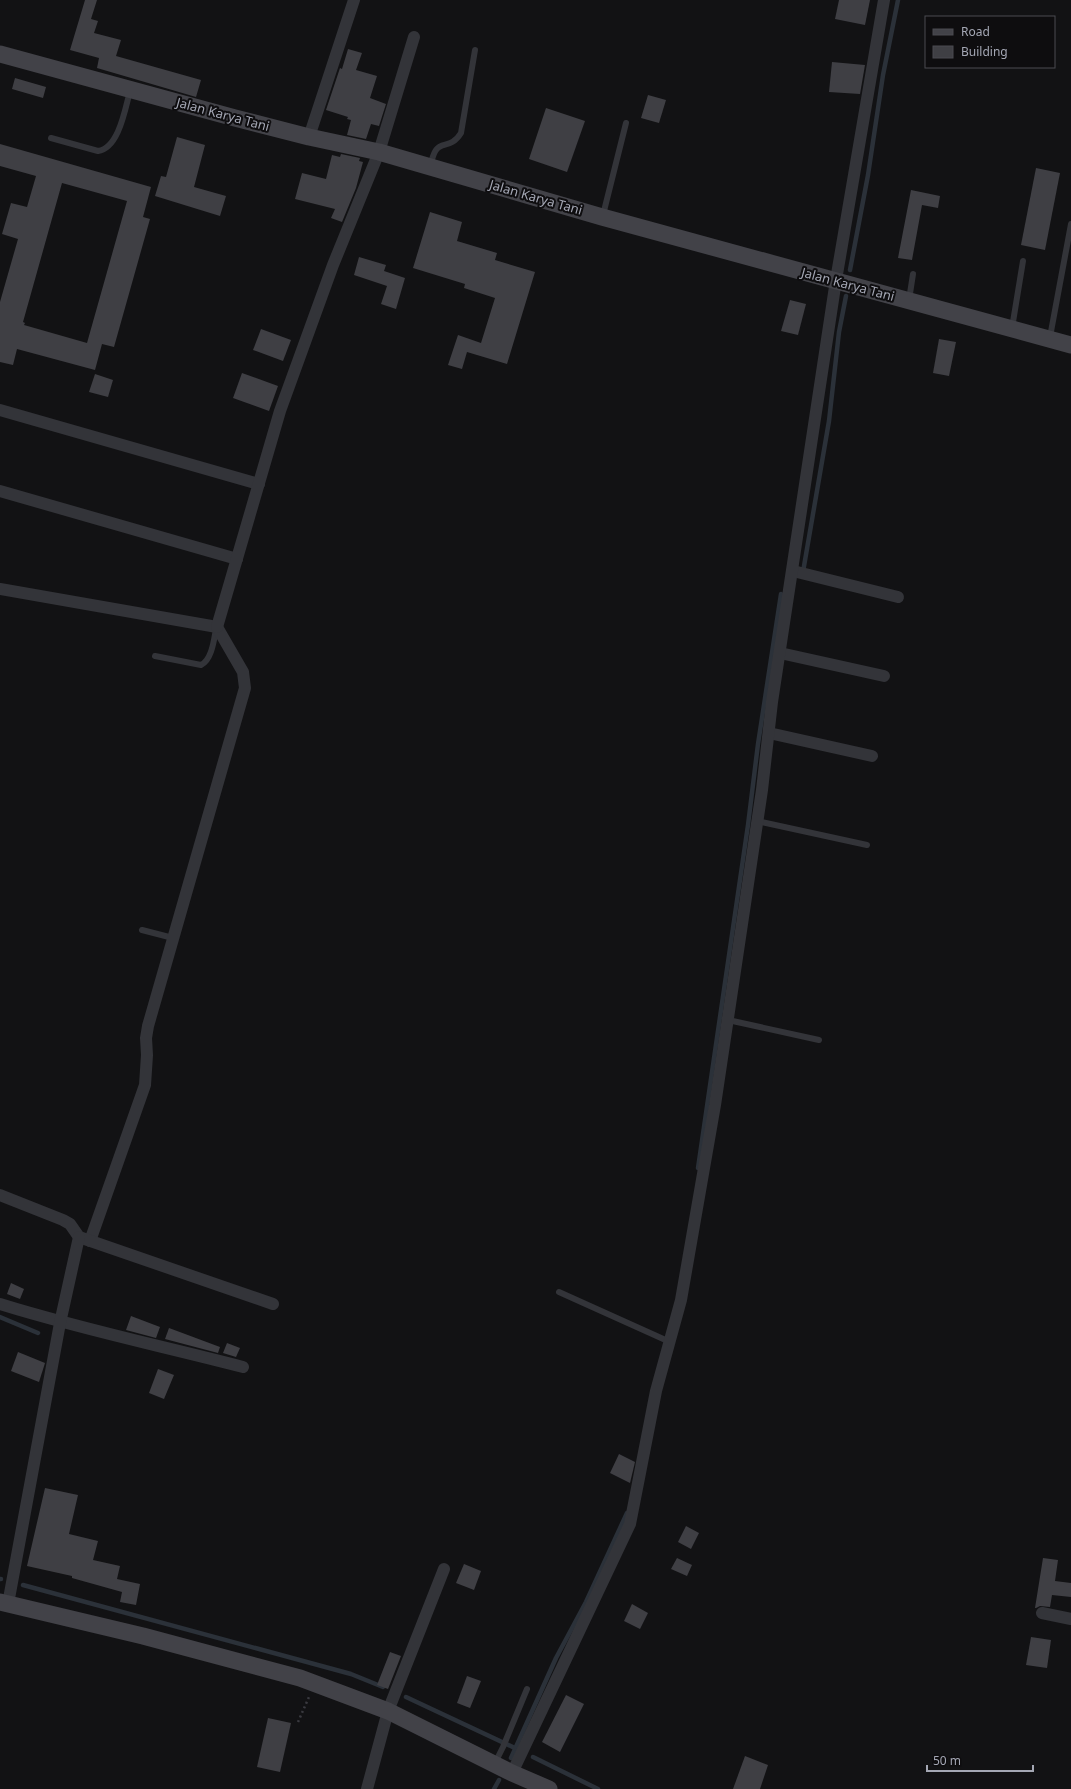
<svg xmlns="http://www.w3.org/2000/svg" width="1071" height="1789" font-family="'Noto Sans',sans-serif">
  <style>
    .lines { fill: none; stroke-linecap: round; stroke-linejoin: round }
    .stream { stroke: #2b3139; stroke-width: 4.5 }
    .building { fill: #3f3f44; fill-rule: evenodd }
    .path { stroke: #3a3a40; stroke-width: 2.5; stroke-dasharray: 2 3; stroke-linecap: butt }
    .lane { stroke: #333439; stroke-width: 6 }
    .street { stroke: #333439; stroke-width: 12 }
    .secondary { stroke: #424248; stroke-width: 17 }
    .labels { text-anchor: middle; dominant-baseline: central; stroke-width: 4; stroke-linejoin: round; paint-order: stroke }
    .street-label { font-size: 13px; fill: #a4a7b4; stroke: #0e0d0f }
  </style>
  <rect width="100%" height="100%" fill="#121214"/>
  <g class="lines">
    <g class="stream">
      <path d="M850,270l18,-95 15,-100 15,-75"/>
      <path d="M803,572l26,-151 10,-89 7,-36"/>
      <path d="M698,1168l50,-343 10,-81 23,-150"/>
      <path d="M0,1317l38,16"/>
      <path d="M0,1579h1"/>
      <path d="M23,1585l328,89 32,13"/>
      <path d="M406,1697l111,52"/>
      <path d="M533,1757l65,32"/>
      <path d="M511,1758l45,-100 30,-56 41,-89"/>
      <path d="M494,1789l5,-9"/>
    </g>
  </g>
  <g class="building">
    <path d="M85,0h12l-6,19 7,2 -4,12 27,7 -5,16 85,24 -5,17 -99,-29 2,-10 -29,-8z"/>
    <path d="M839,0h31l-5,25 -30,-6z"/>
    <path d="M348,49l14,4 -6,17 21,6 -7,22 16,6 -7,22 -8,-2 -5,15 -19,-4 4,-15 -4,-1 1,-2 -22,-7 14,-42 2,1z"/>
    <path d="M832,62l33,3 -5,29 -31,-2z"/>
    <path d="M15,78l31,9 -3,11 -31,-9z"/>
    <path d="M648,95l18,5 -7,23 -18,-5z"/>
    <path d="M546,108l39,13 -18,51 -38,-13z"/>
    <path d="M177,137l28,8 -11,42 32,9 -6,20 -65,-20 6,-20 5,1z"/>
    <path d="M0,144l151,43 -8,30 7,2 -36,128 -12,-3 -7,26 -78,-21 -4,16 -13,-3v-60l18,-63 -16,-5 9,-31 16,4 9,-31 -36,-10zM62,183l65,18 -40,142 -63,-18 1,-2 -2,-1z"/>
    <path d="M341,154l19,4 -1,3 4,1 -7,26 -14,34 -11,-4 4,-9 -40,-10 7,-26 24,6 6,-24 8,2z"/>
    <path d="M1036,168l24,5 -15,77 -24,-5z"/>
    <path d="M911,190l29,6 -2,12 -16,-3 -10,55 -14,-2z"/>
    <path d="M430,212l32,10 -5,19 40,12 -2,7 40,12 -28,92 -40,-12 -5,17 -14,-4 10,-30 23,8 14,-45 -31,-10 1,-4 -52,-16z"/>
    <path d="M359,257l27,8 -2,6 21,7 -9,31 -15,-5 6,-18 -33,-11z"/>
    <path d="M790,300l16,4 -8,31 -17,-4z"/>
    <path d="M261,329l30,11 -8,21 -30,-11z"/>
    <path d="M939,339l17,3 -7,34 -16,-3z"/>
    <path d="M242,373l36,13 -9,25 -36,-13z"/>
    <path d="M95,374l18,6 -5,17 -19,-5z"/>
    <path d="M11,1283l13,6 -4,10 -13,-5z"/>
    <path d="M131,1316l29,11 -4,11 -30,-8z"/>
    <path d="M169,1328l51,19 -2,6 -53,-14z"/>
    <path d="M227,1343l13,5 -4,9 -13,-4z"/>
    <path d="M18,1352l27,11 -6,19 -28,-11z"/>
    <path d="M158,1369l16,6 -10,24 -15,-6z"/>
    <path d="M619,1454l16,8 -5,21 -20,-10z"/>
    <path d="M45,1488l33,7 -9,39 29,7 -5,19 27,6 -3,13 23,5 -4,21 -16,-3 2,-10 -50,-14v-2l-45,-10z"/>
    <path d="M686,1526l13,7 -8,16 -13,-7z"/>
    <path d="M677,1558l15,7 -5,11 -16,-7z"/>
    <path d="M1043,1558l15,2 -3,21 16,2v14l-19,-2 -2,12 -10,-1 -4,2h-1z"/>
    <path d="M464,1564l17,7 -7,19 -18,-7z"/>
    <path d="M632,1604l16,9 -8,16 -16,-8z"/>
    <path d="M1031,1637l20,3 -4,28 -21,-3z"/>
    <path d="M390,1652l11,4 -13,33 -11,-4z"/>
    <path d="M467,1676l14,5 -11,27 -13,-5z"/>
    <path d="M566,1695l18,9 -24,48 -18,-10z"/>
    <path d="M268,1718l23,5 -11,49 -23,-5z"/>
    <path d="M745,1756l23,9 -8,24h-27z"/>
  </g>
  <g class="lines">
    <path class="path" d="M298,1722l11,-25"/>
    <g class="lane">
      <path d="M51,138l47,13c21,-3 27,-42 32,-60"/>
      <path d="M430,165c2,-4 3,-11 6,-15 6,-9 15,-1 25,-17l14,-83"/>
      <path d="M603,215l23,-92"/>
      <path d="M909,300l4,-26"/>
      <path d="M1012,328l11,-67"/>
      <path d="M1050,337l21,-113"/>
      <path d="M155,656l46,9c11,-5 13,-26 15,-36"/>
      <path d="M757,821l110,24"/>
      <path d="M142,930l31,8"/>
      <path d="M728,1020l91,20"/>
      <path d="M559,1292l111,50"/>
      <path d="M495,1763l8,-16 24,-58"/>
    </g>
    <g class="street">
      <path d="M309,137l45,-137"/>
      <path d="M0,410l259,74"/>
      <path d="M0,491l237,68"/>
      <path d="M793,571l105,26"/>
      <path d="M0,589l217,38 26,45 2,16 -97,338 -2,12 1,17 -2,30 -55,156"/>
      <path d="M217,627l63,-216 53,-146 46,-113 35,-115"/>
      <path d="M780,653l104,23"/>
      <path d="M769,733l103,23"/>
      <path d="M0,1195l63,25 7,4 9,13 194,67"/>
      <path d="M0,1304c80,25 162,42 243,63"/>
      <path d="M8,1604l52,-281 19,-86"/>
      <path d="M1042,1613l29,6"/>
      <path d="M512,1773l118,-249 26,-133 25,-91 34,-195 47,-315 10,-88 64,-422 48,-280"/>
      <path d="M367,1789l21,-78 56,-142"/>
    </g>
    <g class="secondary">
      <path d="M0,54l235,64 74,19 70,15 223,65 469,128"/>
      <path d="M0,1602l143,34 157,42 88,33 124,62 37,16"/>
    </g>
  </g>
  <g class="labels">
    <g class="street-label">
      <text transform="translate(223 114) rotate(15)">Jalan Karya Tani</text>
      <text transform="translate(536 197) rotate(16)">Jalan Karya Tani</text>
      <text transform="translate(848 284) rotate(15)">Jalan Karya Tani</text>
    </g>
  </g>
  <rect x="925" y="16" width="130" height="52" fill="#0e0d0f" stroke="#4a4b51"/>
  <rect x="933" y="29" width="20" height="6" fill="#424248" stroke="#4a4b51"/>
  <text x="961" y="36" font-size="12" fill="#a4a7b4">Road</text>
  <rect x="933" y="46" width="20" height="12" fill="#3f3f44" stroke="#4a4b51"/>
  <text x="961" y="56" font-size="12" fill="#a4a7b4">Building</text>
  <path d="M927 1765v6h106v-6" fill="none" stroke="#a4a7b4" stroke-width="2"/>
  <text x="933" y="1765" font-size="12" fill="#a4a7b4" stroke="#0e0d0f" stroke-width="3" paint-order="stroke">50 m</text>
</svg>
